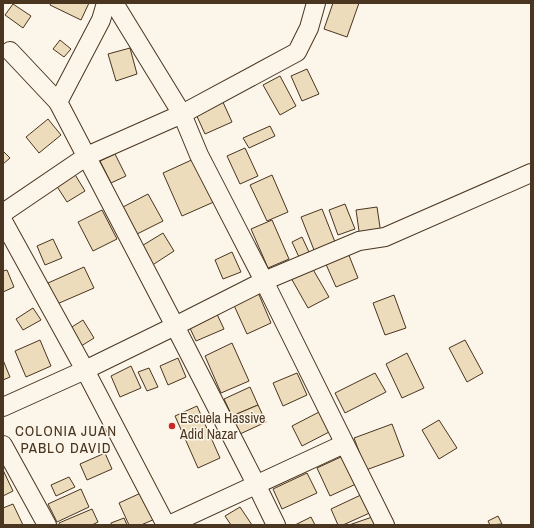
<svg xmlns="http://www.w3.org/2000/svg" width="534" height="528" font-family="'Archivo Narrow',sans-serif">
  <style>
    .building { fill: #ecdcbc; stroke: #4a3520 }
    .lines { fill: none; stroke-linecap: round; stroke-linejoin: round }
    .minor-casing { stroke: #4a3520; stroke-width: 20 }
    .minor { stroke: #fbf6e9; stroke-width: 18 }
    .poi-dot { fill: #c62828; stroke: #fbf6e9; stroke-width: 1.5 }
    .labels { text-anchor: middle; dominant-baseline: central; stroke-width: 3; stroke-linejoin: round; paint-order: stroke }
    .poi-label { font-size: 14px; fill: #4a3520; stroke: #fbf6e9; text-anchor: start }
    .neighbourhood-label { font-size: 15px; letter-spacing: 1px; fill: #4a3520; stroke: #fbf6e9 }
  </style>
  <rect width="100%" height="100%" fill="#fbf6e9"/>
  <g class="building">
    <path d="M51,3h38l-8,17 -31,-15z"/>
    <path d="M333,3h26l-12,34 -23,-8z"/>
    <path d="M13,4l18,12 -8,12 -18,-13z"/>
    <path d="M60,40l11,9 -7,8 -11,-8z"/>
    <path d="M130,48l7,26 -21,7 -8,-27z"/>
    <path d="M307,69l12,25 -17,7 -11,-25z"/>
    <path d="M280,76l16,30 -16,9 -17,-30z"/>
    <path d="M222,100l10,22 -27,12 -10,-22z"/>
    <path d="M48,119l13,16 -22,18 -13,-16z"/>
    <path d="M270,126l5,10 -26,12 -6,-10z"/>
    <path d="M245,148l13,28 -18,8 -13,-28z"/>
    <path d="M3,151l7,7 -7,6z"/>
    <path d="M115,154l11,22 -15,7 -11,-22z"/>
    <path d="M196,158l20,43 -34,15 -19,-43z"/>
    <path d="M74,173l11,18 -18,11 -11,-17z"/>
    <path d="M272,175l16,37 -21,9 -17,-36z"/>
    <path d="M148,194l15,27 -26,13 -14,-27z"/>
    <path d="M345,204l10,25 -17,6 -9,-25z"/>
    <path d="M377,207l4,27 -21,4 -4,-28z"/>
    <path d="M322,209l13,33 -21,8 -13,-33z"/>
    <path d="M102,210l15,29 -24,12 -15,-29z"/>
    <path d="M272,220l17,39 -21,9 -17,-39z"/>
    <path d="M163,233l11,18 -23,15 -11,-19z"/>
    <path d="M302,237l7,15 -10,5 -7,-15z"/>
    <path d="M53,239l9,19 -17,7 -8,-19z"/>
    <path d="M232,252l9,20 -18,7 -8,-19z"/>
    <path d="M348,253l10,25 -22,9 -11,-25z"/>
    <path d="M311,266l18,31 -21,11 -17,-30z"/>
    <path d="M84,267l10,21 -37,16 -9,-21z"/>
    <path d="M7,270l7,17 -11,5v-21z"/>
    <path d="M257,290l14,33 -24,11 -15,-33z"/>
    <path d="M394,295l12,33 -21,7 -12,-32z"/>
    <path d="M33,308l8,12 -18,10 -7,-11z"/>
    <path d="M216,312l8,17 -28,12 -8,-17z"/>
    <path d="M83,320l11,18 -16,10 -11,-18z"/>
    <path d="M40,340l11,26 -25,11 -11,-26z"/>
    <path d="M465,340l18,33 -16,9 -18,-34z"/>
    <path d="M232,343l17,38 -28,12 -16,-37z"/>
    <path d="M407,353l17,35 -22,10 -16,-34z"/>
    <path d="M178,358l8,19 -18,8 -8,-19z"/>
    <path d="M3,360l7,17 -7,3z"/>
    <path d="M131,366l10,22 -21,9 -9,-21z"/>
    <path d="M149,368l9,19 -11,4 -9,-19z"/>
    <path d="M297,373l10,22 -24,11 -10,-23z"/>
    <path d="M375,373l11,19 -41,21 -10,-20z"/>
    <path d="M250,387l8,18 -26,11 -8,-17z"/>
    <path d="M258,405l8,17 -26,12 -8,-18z"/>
    <path d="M197,406l23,52 -22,10 -23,-52z"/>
    <path d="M321,411l10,20 -29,15 -10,-20z"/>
    <path d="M439,420l18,28 -18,11 -17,-29z"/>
    <path d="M392,424l12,32 -38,14 -12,-32z"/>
    <path d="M105,453l7,16 -25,11 -7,-16z"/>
    <path d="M343,456l13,28 -26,12 -13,-28z"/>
    <path d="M3,470l10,21 -10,5z"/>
    <path d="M307,473l10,20 -35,16 -9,-20z"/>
    <path d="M69,477l6,10 -19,9 -5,-11z"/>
    <path d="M81,489l8,18 -32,15 -9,-18z"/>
    <path d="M143,492l12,27 -14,6h-12l-10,-22z"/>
    <path d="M365,493l9,18 -31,14h-5l-7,-16z"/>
    <path d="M13,504l10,21h-20v-17z"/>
    <path d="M240,507l12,18h-21l-6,-9z"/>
    <path d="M92,509l6,13 -6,3h-32l-1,-2z"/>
    <path d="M378,515l3,10h-32z"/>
    <path d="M498,516l4,8 -12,1 -2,-4z"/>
    <path d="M311,517l4,8h-20z"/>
    <path d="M124,518l3,7h-16v-2z"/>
  </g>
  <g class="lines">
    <defs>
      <g id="minor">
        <path d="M106,3l-5,17 -43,82 117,224 81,158 20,41"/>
        <path d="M114,3l68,111 17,41 65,126 121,244"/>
        <path d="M10,51l48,51"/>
        <path d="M3,213l84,-57 95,-42 115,-62 12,-24 7,-25"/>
        <path d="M3,221l82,149 81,155"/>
        <path d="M3,407l82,-37 90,-44 89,-45 95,-40 26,-4 146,-64"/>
        <path d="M3,445l44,80"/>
        <path d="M169,525l175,-81"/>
      </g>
    </defs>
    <use href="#minor" class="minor-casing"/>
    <use href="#minor" class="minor"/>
  </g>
  <circle class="poi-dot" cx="172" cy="426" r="4"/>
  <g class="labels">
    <g class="poi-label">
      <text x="180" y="418">Escuela Hassive<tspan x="180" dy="16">Adid Nazar</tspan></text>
    </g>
    <g class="neighbourhood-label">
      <text x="66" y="430">COLONIA JUAN<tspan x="66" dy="17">PABLO DAVID</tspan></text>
    </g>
  </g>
  <rect width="534" height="528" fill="none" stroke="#4a3520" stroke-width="8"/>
</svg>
